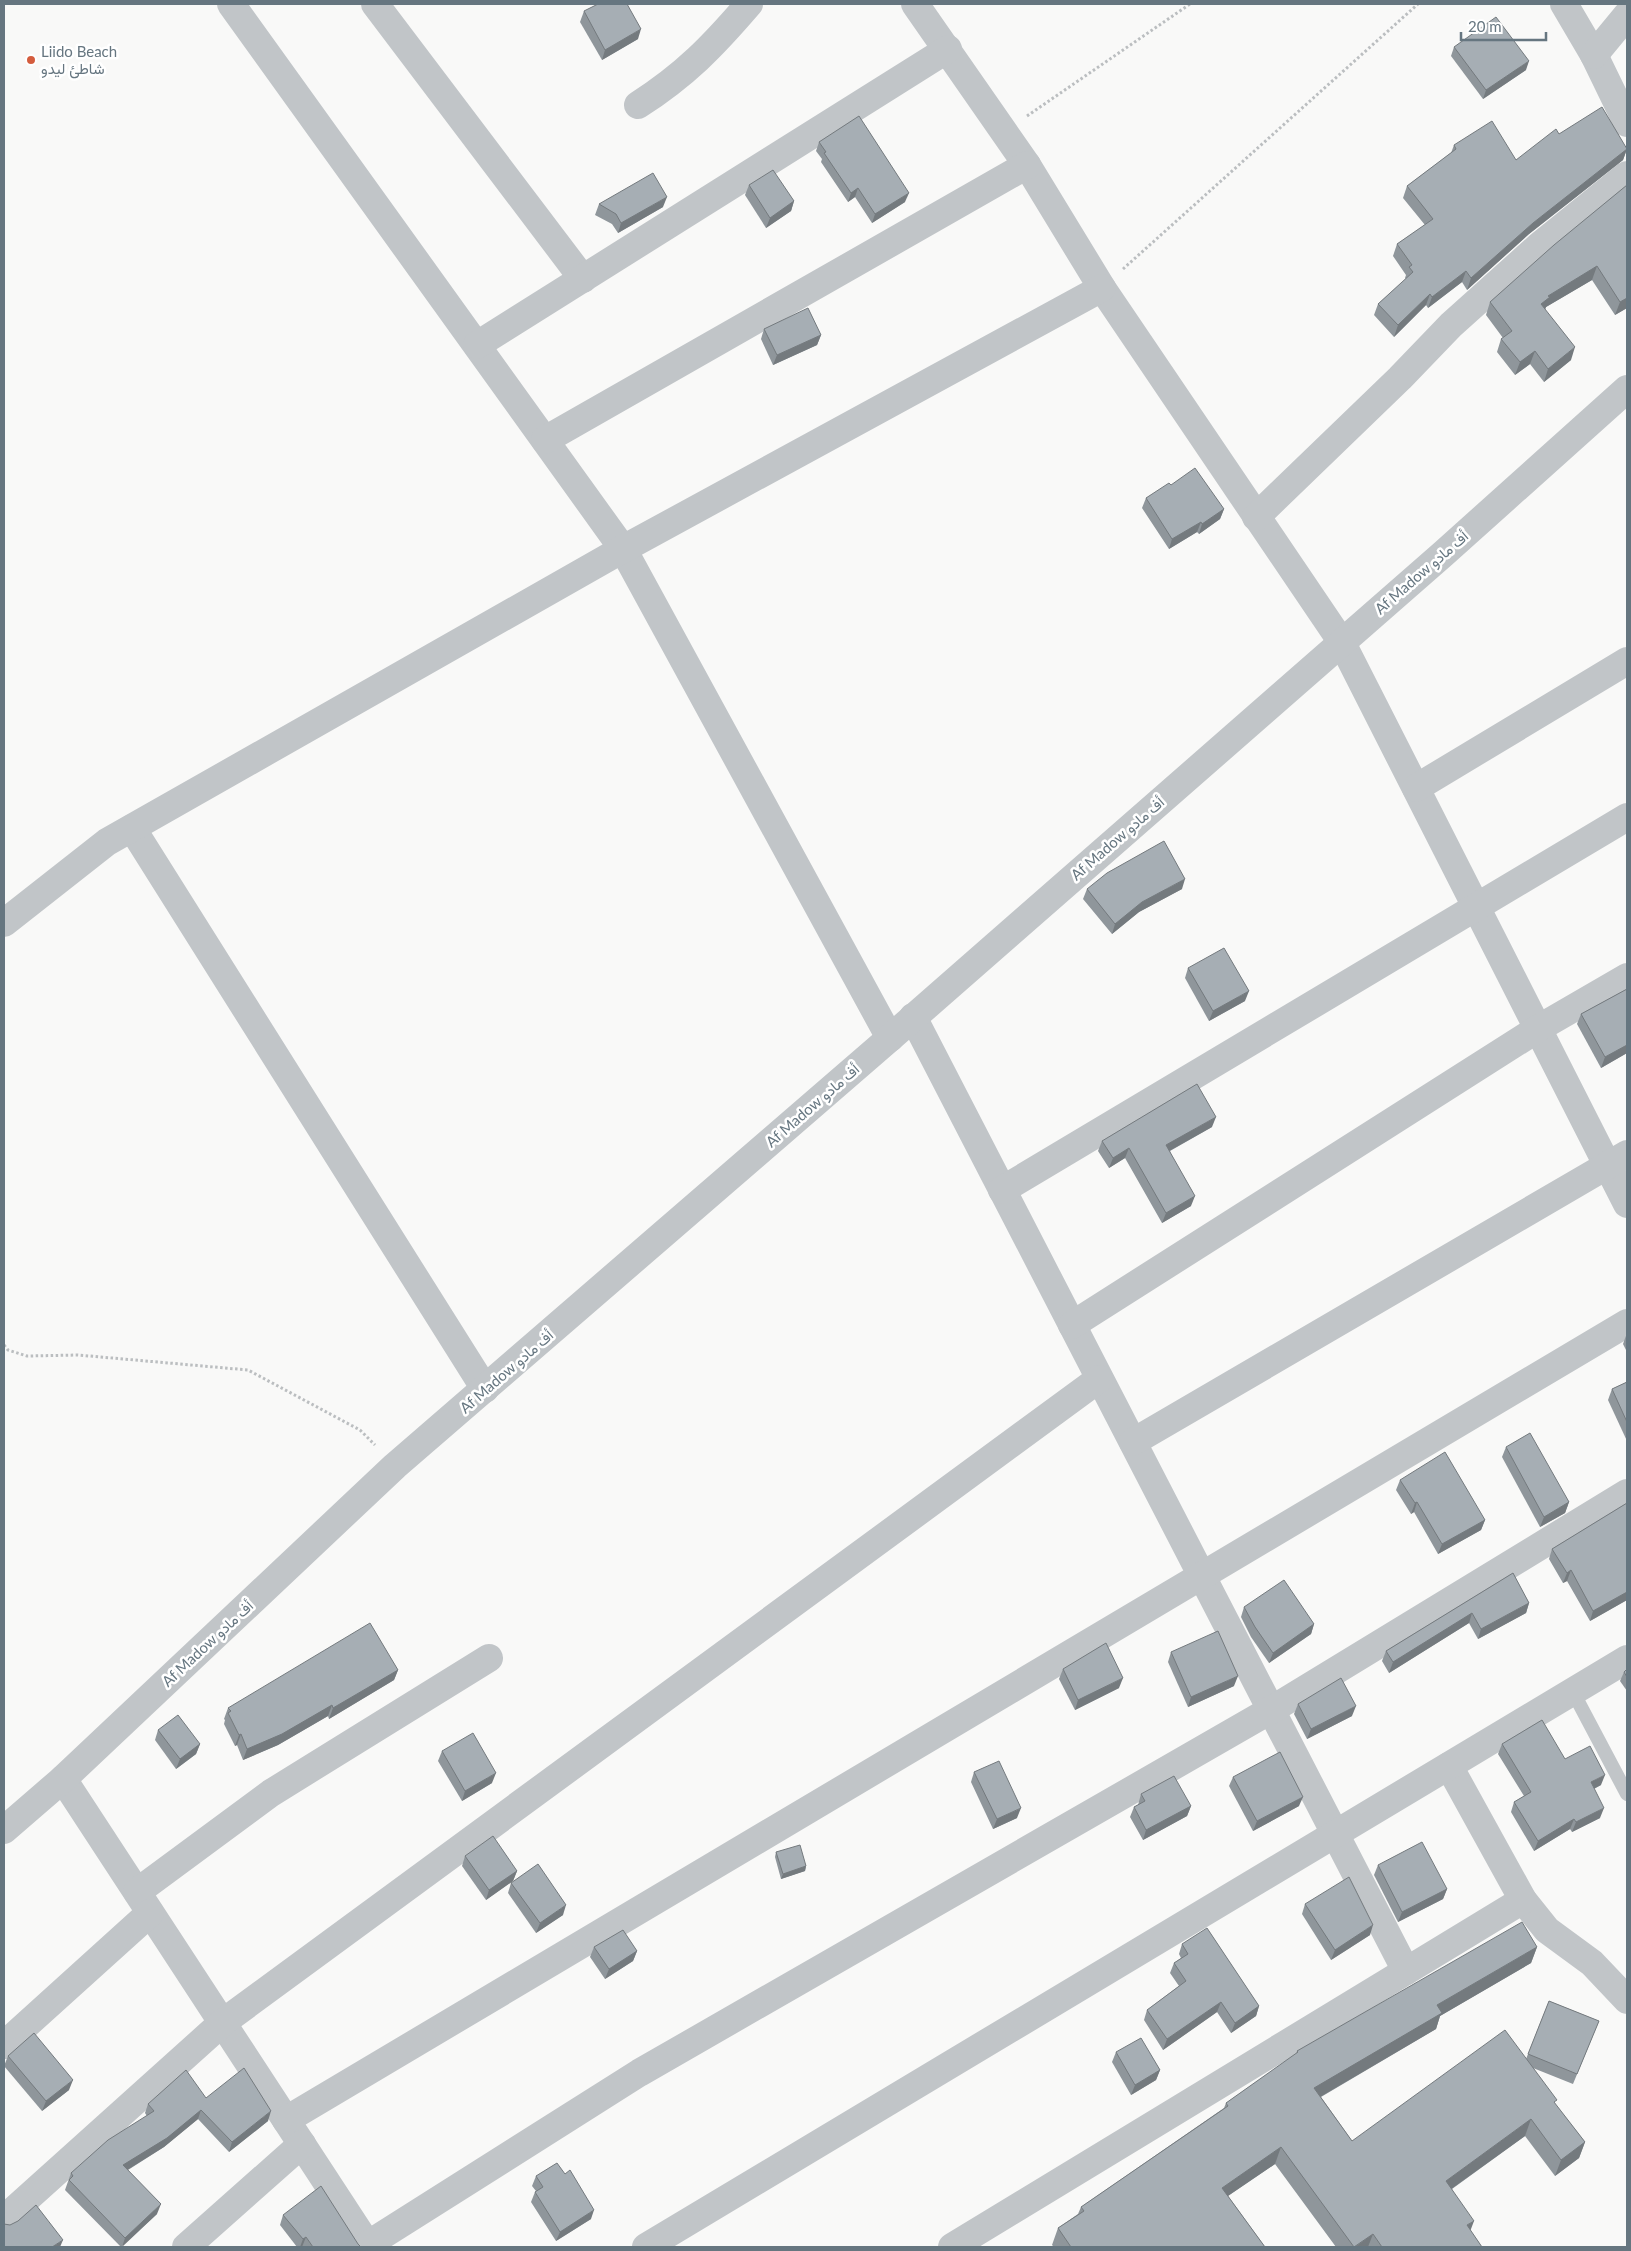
<svg xmlns="http://www.w3.org/2000/svg" width="1631" height="2251" font-family="Lato,Vazirmatn,sans-serif">
  <style>
    .lines { fill: none; stroke-linecap: round; stroke-linejoin: round }
    .path { stroke: #bbbec0; stroke-width: 3; stroke-dasharray: 2.5 2.5; stroke-linecap: butt }
    .service { stroke: #c1c5c8; stroke-width: 14 }
    .minor { stroke: #c1c5c8; stroke-width: 28 }
    .tertiary { stroke: #c1c5c8; stroke-width: 28 }
    .wall { fill: #8f969b }
    .shaded-wall { fill: #747a7e }
    .building { fill: #a6aeb4; stroke: #747a7e }
    .poi-dot { fill: #d45c3d; stroke: #fff; stroke-width: 2 }
    .labels { text-anchor: middle; dominant-baseline: central; stroke-width: 5; stroke-linejoin: round; paint-order: stroke }
    .poi-label { font-size: 15px; fill: #667680; stroke: #fff; text-anchor: start }
    .street-label { font-size: 15px; fill: #667680; stroke: #fff }
  </style>
  <rect width="100%" height="100%" fill="#f9f9f8"/>
  <g class="lines">
    <g class="path">
      <path d="M1027,116l163,-112"/>
      <path d="M1123,269l295,-265"/>
      <path d="M4,1345l4,5 19,6 51,-1 170,15 112,60 15,15"/>
    </g>
    <path class="service" d="M1573,1692l54,102"/>
    <g class="minor">
      <path d="M231,4l392,545 267,489"/>
      <path d="M375,4l208,275"/>
      <path d="M915,4l112,161 75,123 239,353 286,563"/>
      <path d="M1564,4l30,51 33,68"/>
      <path d="M1594,55l33,-40"/>
      <path d="M638,105c47,-30 75,-59 111,-101"/>
      <path d="M477,345l471,-296"/>
      <path d="M545,440l482,-275"/>
      <path d="M1256,517l144,-139 51,-53 88,-79 88,-71"/>
      <path d="M1416,788l211,-127"/>
      <path d="M132,828l353,561"/>
      <path d="M4,923l103,-81 516,-293 479,-261"/>
      <path d="M913,1017l493,954"/>
      <path d="M1002,1190l625,-373"/>
      <path d="M1072,1325l467,-297 88,-51"/>
      <path d="M1133,1442l494,-288"/>
      <path d="M1449,1766l74,134 24,30 45,33 35,37"/>
      <path d="M63,1779l306,468"/>
      <path d="M137,1892l134,-99 218,-135"/>
      <path d="M4,2045l146,-132"/>
      <path d="M286,2120l1341,-797"/>
      <path d="M4,2219l218,-196 877,-644"/>
      <path d="M367,2245l272,-172 632,-363 356,-217"/>
      <path d="M186,2247l116,-103"/>
      <path d="M646,2247l981,-588"/>
      <path d="M952,2247l571,-347"/>
    </g>
    <path class="tertiary" d="M4,1830l59,-51 332,-313 495,-428 553,-484 184,-165"/>
  </g>
  <g class="wall">
    <path d="M584,11l54,28 -36,21 -22,-38z"/>
    <path d="M1454,47l72,23 -43,29 -32,-43z"/>
    <path d="M1559,134l68,15 -4,11 -94,74 -62,56 -5,-8 -34,26 -2,-3 -32,32 -20,-22 4,-11 28,-25 -1,-1 1,-3 -13,-19 4,-12 28,-19 -22,-27 4,-12 44,-33 3,-8 62,15z"/>
    <path d="M819,142l86,60 -33,21 -17,-26 -7,5 -27,-40 1,-3 -6,-8z"/>
    <path d="M749,185l45,16 -3,10 -25,17 -21,-33z"/>
    <path d="M1627,185v123l-12,7 -23,-35 -46,27 -1,2 26,51 -27,22 -14,-18 -15,11 -18,-23 4,-13 2,-1 -17,-23 4,-13z"/>
    <path d="M599,204l64,3 -45,26 -6,-9 -17,-9z"/>
    <path d="M764,329l57,6 -4,10 -44,20 -12,-26z"/>
    <path d="M1171,485l53,24 -4,10 -21,15 -2,-2 -28,17 -27,-41 4,-10z"/>
    <path d="M1087,889h95l-43,23 -27,22 -29,-35z"/>
    <path d="M1188,968l57,33 -36,20 -24,-43z"/>
    <path d="M1627,989v64l-26,15 -24,-44 4,-10z"/>
    <path d="M1212,1127l-42,24 21,55 -29,17 -37,-65 -16,10 -11,-17 4,-10z"/>
    <path d="M1627,1333v19l-4,-8z"/>
    <path d="M1627,1382v59l-19,-41 4,-11z"/>
    <path d="M1506,1447l63,55 -4,11 -25,14 -38,-70z"/>
    <path d="M1400,1480l85,40 -4,10 -43,24 -24,-42 -3,2 -15,-24z"/>
    <path d="M1627,1503v97l-37,21 -23,-40 -4,2 -14,-24 3,-10z"/>
    <path d="M1513,1573l16,30 -3,10 -48,26 -9,-16 -80,50 -7,-12 4,-10z"/>
    <path d="M1244,1607l70,17 -3,10 -42,29 -18,-26 -10,-20z"/>
    <path d="M1171,1652l63,34 -46,21 -20,-45z"/>
    <path d="M1063,1669l56,19 -44,22 -16,-31z"/>
    <path d="M1627,1669v22l-7,-10 4,-9z"/>
    <path d="M398,1670l-4,10 -65,39 -1,-3 -50,29 -35,15 -6,-15 -2,1 -11,-22 1,-4 -1,-1 4,-11z"/>
    <path d="M1298,1704l54,12 -45,23 -13,-25z"/>
    <path d="M158,1730l42,14 -4,10 -20,15 -21,-29z"/>
    <path d="M1502,1744l63,15 36,26 -7,4 6,29 -28,14 -2,-3 -36,22 -23,-39 3,-10 10,-6 -26,-42z"/>
    <path d="M442,1751l50,32 -30,18 -24,-40z"/>
    <path d="M974,1772l43,46 -24,11 -22,-47z"/>
    <path d="M1233,1777l66,29 -46,25 -24,-45z"/>
    <path d="M1141,1794l50,12 -4,10 -44,24 -13,-23 4,-10 4,-2z"/>
    <path d="M776,1852l30,14 -1,5 -24,8 -6,-22z"/>
    <path d="M465,1856l52,15 -4,10 -27,19 -24,-34z"/>
    <path d="M1378,1865l69,24 -4,10 -45,23 -24,-47z"/>
    <path d="M511,1883l52,32 -27,18 -28,-40z"/>
    <path d="M1305,1904l65,31 -39,25 -29,-46z"/>
    <path d="M1182,1944l77,62 -3,10 -25,17 -14,-21 -54,38 -19,-30 3,-10 32,-24 -9,-13 4,-10 7,-5 -2,-4z"/>
    <path d="M594,1947l43,4 -4,10 -28,18 -15,-22z"/>
    <path d="M1537,1947l-6,16 -91,53 -4,13 -115,68 31,44 174,-82 23,-58 50,20 -26,63 -40,-16 22,36 30,38 -6,16 -24,18 -30,-40 -73,53 18,41 12,17h-146l-61,-83 -47,32 37,51h-211l-2,-2 6,-17 20,-14 3,-7 143,-99 2,-5 70,-49 1,-3z"/>
    <path d="M1116,2052l44,18 -4,10 -25,15 -19,-33z"/>
    <path d="M8,2056l61,34 -27,21 -38,-45z"/>
    <path d="M206,2098l62,23 -39,31 -31,-33 -34,28 -36,23 29,44 -36,33 -56,-57 6,-17 76,-57 -2,-3 3,-9z"/>
    <path d="M565,2174l26,45 -35,22 -25,-39 4,-10 1,-1 -4,-5 4,-10z"/>
    <path d="M283,2215l75,29 3,3h-64l-17,-22z"/>
  </g>
  <g class="shaded-wall">
    <path d="M641,29l-3,10 -36,21 3,-10z"/>
    <path d="M1529,61l-3,9 -43,29 3,-9z"/>
    <path d="M1627,149l-4,11 -94,74 -62,56 4,-12 62,-55z"/>
    <path d="M858,188l-3,9 -7,5 3,-9z"/>
    <path d="M909,193l-4,9 -33,21 3,-9z"/>
    <path d="M667,197l-4,10 -45,26 3,-10z"/>
    <path d="M794,201l-3,10 -25,17 4,-10z"/>
    <path d="M1597,266l-5,14 -46,27 -1,3 -4,-6 7,-8z"/>
    <path d="M1466,271l-4,11 -34,26 4,-11z"/>
    <path d="M1430,294l-4,11 -32,32 4,-12z"/>
    <path d="M1627,298v10l-12,7 5,-13z"/>
    <path d="M821,335l-4,10 -44,20 4,-10z"/>
    <path d="M1575,347l-4,13 -27,22 4,-13z"/>
    <path d="M1535,351l-5,13 -15,11 5,-13z"/>
    <path d="M1224,509l-4,10 -21,15 3,-10z"/>
    <path d="M1201,522l-4,10 -28,17 3,-10z"/>
    <path d="M1185,879l-3,10 -43,23 -27,22 3,-10 27,-22z"/>
    <path d="M1249,991l-4,10 -36,20 4,-10z"/>
    <path d="M1627,1045v8l-26,15 4,-11z"/>
    <path d="M1216,1117l-4,10 -50,28 4,-10z"/>
    <path d="M1129,1148l-4,10 -16,10 4,-10z"/>
    <path d="M1195,1196l-4,10 -29,17 4,-10z"/>
    <path d="M1417,1502l-3,10 -3,2 4,-11z"/>
    <path d="M1569,1502l-4,11 -25,14 4,-10z"/>
    <path d="M1485,1520l-4,10 -43,24 4,-10z"/>
    <path d="M1571,1570l-4,11 -4,2 4,-10z"/>
    <path d="M1627,1592v8l-37,21 3,-10z"/>
    <path d="M1529,1603l-3,10 -48,26 3,-10z"/>
    <path d="M1472,1613l-3,10 -80,50 4,-11z"/>
    <path d="M1314,1624l-3,10 -42,29 4,-10z"/>
    <path d="M398,1670l-4,10 -65,39 4,-11z"/>
    <path d="M1238,1676l-4,10 -46,21 3,-10z"/>
    <path d="M1123,1678l-4,10 -44,22 3,-10z"/>
    <path d="M332,1705l-4,11 -50,29 -35,15 4,-11z"/>
    <path d="M1356,1706l-4,10 -45,23 4,-10z"/>
    <path d="M241,1734l-4,11 -2,1 4,-11z"/>
    <path d="M200,1744l-4,10 -20,15 4,-10z"/>
    <path d="M496,1773l-4,10 -30,18 3,-10z"/>
    <path d="M1605,1775l-4,10 -14,7 4,-10z"/>
    <path d="M1303,1797l-4,9 -46,25 4,-10z"/>
    <path d="M1191,1806l-4,10 -44,24 3,-10z"/>
    <path d="M1021,1808l-4,10 -24,11 4,-10z"/>
    <path d="M1604,1808l-4,10 -28,14 4,-10z"/>
    <path d="M1574,1819l-4,10 -36,22 4,-10z"/>
    <path d="M806,1866l-1,5 -24,8 2,-5z"/>
    <path d="M517,1871l-4,10 -27,19 3,-10z"/>
    <path d="M1447,1889l-4,10 -45,23 4,-10z"/>
    <path d="M566,1905l-3,10 -27,18 4,-10z"/>
    <path d="M1373,1925l-3,10 -39,25 4,-10z"/>
    <path d="M1537,1947l-6,16 -91,53 -4,13 -128,75 6,-16 123,-83z"/>
    <path d="M637,1951l-4,10 -28,18 4,-10z"/>
    <path d="M1221,2002l-4,10 -54,38 4,-11z"/>
    <path d="M1259,2006l-3,10 -25,17 4,-10z"/>
    <path d="M1160,2070l-4,10 -25,15 4,-10z"/>
    <path d="M73,2080l-4,10 -27,21 4,-10z"/>
    <path d="M201,2110l-3,9 -34,28 -45,28 4,-10z"/>
    <path d="M271,2111l-3,10 -39,31 3,-10z"/>
    <path d="M1531,2119l-6,17 -85,61 6,-16z"/>
    <path d="M1585,2142l-6,16 -24,18 6,-16z"/>
    <path d="M1281,2147l-6,17 -59,40 6,-16z"/>
    <path d="M161,2204l-4,10 -35,33 3,-9z"/>
    <path d="M594,2210l-3,9 -35,22 4,-9z"/>
    <path d="M1474,2221l-6,16 -1,-12z"/>
    <path d="M1373,2234l-5,13h-13z"/>
    <path d="M306,2237l-4,10h-2l3,-8z"/>
    <path d="M63,2240l-3,7h-8z"/>
  </g>
  <g class="building">
    <path d="M598,4h29l14,25 -36,21 -21,-39z"/>
    <path d="M1496,17l33,44 -43,29 -32,-43z"/>
    <path d="M1602,107l25,42 -94,74 -62,55 -5,-7 -34,26 -2,-3 -32,31 -20,-21 35,-32 -4,-5 3,-2 -15,-21 36,-25 -26,-33 49,-37 -2,-4 38,-24 24,39 40,-31 3,5z"/>
    <path d="M859,116l50,77 -34,21 -17,-26 -7,5 -27,-40 2,-1 -7,-10z"/>
    <path d="M773,170l21,31 -24,17 -21,-33z"/>
    <path d="M653,173l14,24 -46,26 -5,-9 -17,-10z"/>
    <path d="M1627,185v113l-7,4 -23,-36 -49,30 2,1 -9,7 34,43 -27,22 -13,-18 -15,11 -19,-23 11,-8 -22,-29 64,-57z"/>
    <path d="M808,308l13,27 -44,20 -13,-26z"/>
    <path d="M1195,468l29,41 -22,15 -1,-2 -29,17 -26,-41 23,-15 2,2z"/>
    <path d="M1164,841l21,38 -43,23 -27,22 -28,-35 20,-16z"/>
    <path d="M1224,948l25,43 -36,20 -25,-43z"/>
    <path d="M1627,989v56l-22,12 -24,-43z"/>
    <path d="M1197,1084l19,33 -50,28 29,51 -29,17 -37,-65 -16,10 -11,-17z"/>
    <path d="M1627,1382v40l-15,-33z"/>
    <path d="M1530,1433l39,69 -25,15 -38,-70z"/>
    <path d="M1445,1452l40,68 -43,24 -25,-42 -2,1 -15,-23z"/>
    <path d="M1627,1503v89l-34,19 -22,-41 -4,3 -15,-24z"/>
    <path d="M1513,1573l16,30 -48,26 -9,-16 -79,49 -7,-11z"/>
    <path d="M1284,1580l30,44 -41,29 -18,-26 -11,-20z"/>
    <path d="M370,1623l28,47 -65,38 -1,-3 -50,29 -35,15 -6,-15 -2,1 -11,-22 3,-2 -3,-3z"/>
    <path d="M1218,1631l20,45 -47,21 -20,-45z"/>
    <path d="M1106,1643l17,35 -45,22 -15,-31z"/>
    <path d="M1627,1669v8l-3,-5z"/>
    <path d="M1341,1678l15,28 -45,23 -13,-25z"/>
    <path d="M178,1715l22,29 -20,15 -22,-29z"/>
    <path d="M1542,1720l23,39 25,-13 15,29 -14,7 13,26 -28,14 -2,-3 -36,22 -24,-39 17,-10 -29,-48z"/>
    <path d="M473,1733l23,40 -31,18 -23,-40z"/>
    <path d="M1280,1752l23,45 -46,24 -24,-44z"/>
    <path d="M999,1761l22,47 -24,11 -23,-47z"/>
    <path d="M1174,1776l17,30 -45,24 -12,-23 11,-6 -4,-7z"/>
    <path d="M493,1836l24,35 -28,19 -24,-34z"/>
    <path d="M1422,1842l25,47 -45,23 -24,-47z"/>
    <path d="M800,1845l6,21 -23,8 -7,-22z"/>
    <path d="M538,1864l28,41 -26,18 -29,-40z"/>
    <path d="M1349,1877l24,48 -38,25 -30,-46z"/>
    <path d="M1522,1922l15,25 -100,58 5,8 -128,75 38,53 153,-111 52,70 -3,2 31,40 -24,18 -30,-41 -85,62 28,40 -7,4 15,22h-100l-9,-13 -19,13 -73,-100 -59,41 43,59h-194l-13,-19 26,-17 -3,-4 147,-101 -2,-3 72,-51 -1,-1z"/>
    <path d="M1207,1928l52,78 -24,17 -14,-21 -54,37 -20,-29 39,-29 -12,-18 14,-9 -6,-10z"/>
    <path d="M623,1930l14,21 -28,18 -15,-22z"/>
    <path d="M1549,2001l50,20 -22,53 -49,-20z"/>
    <path d="M34,2033l39,47 -27,21 -38,-45z"/>
    <path d="M1141,2038l19,32 -25,15 -19,-33z"/>
    <path d="M244,2068l27,43 -39,31 -31,-32 -34,28 -44,27 38,39 -36,34 -56,-58 4,-4 -2,-3 37,-33 46,-29 -6,-7 38,-34 20,28z"/>
    <path d="M557,2163l8,11 5,-4 24,40 -34,22 -25,-40 8,-5 -7,-11z"/>
    <path d="M321,2186l37,58 3,3h-48l-7,-10 -3,2 -20,-24z"/>
    <path d="M36,2205l27,35 -11,7h-48v-23l6,1 8,-4z"/>
  </g>
  <circle class="poi-dot" cx="31" cy="60" r="5"/>
  <g class="labels">
    <g class="poi-label">
      <text x="41" y="51">Liido Beach<tspan x="41" dy="17">شاطئ ليدو</tspan></text>
    </g>
    <g class="street-label">
      <text transform="translate(1421 572) rotate(-41)">Af Madow أف مادو</text>
      <text transform="translate(1117 838) rotate(-41)">Af Madow أف مادو</text>
      <text transform="translate(812 1105) rotate(-41)">Af Madow أف مادو</text>
      <text transform="translate(506 1371) rotate(-41)">Af Madow أف مادو</text>
      <text transform="translate(207 1643) rotate(-43)">Af Madow أف مادو</text>
    </g>
  </g>
  <rect width="1631" height="2251" fill="none" stroke="#667680" stroke-width="10"/>
  <path d="M1461 32v8h85v-8" fill="none" stroke="#667680" stroke-width="2.5"/>
  <text x="1468" y="32" font-size="15" fill="#667680" stroke="#ffffff" stroke-width="4" paint-order="stroke">20 m</text>
</svg>
